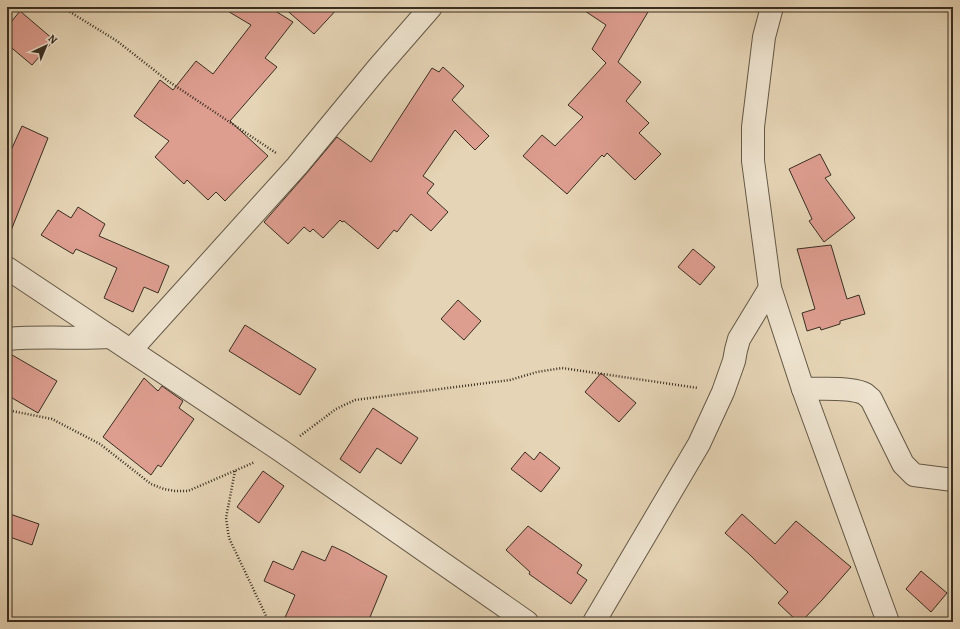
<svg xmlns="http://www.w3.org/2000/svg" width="960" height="629" font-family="Alegreya,serif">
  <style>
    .building { fill: #dd9d8f; stroke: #392e22 }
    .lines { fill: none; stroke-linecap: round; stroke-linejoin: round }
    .street-casing { stroke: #645847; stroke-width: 24 }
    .path { stroke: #392e22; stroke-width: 2.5; stroke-dasharray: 1 2; stroke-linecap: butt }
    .street { stroke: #eee3cf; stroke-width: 22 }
  </style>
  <rect width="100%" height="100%" fill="#e5d4b5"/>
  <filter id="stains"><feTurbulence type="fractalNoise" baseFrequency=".005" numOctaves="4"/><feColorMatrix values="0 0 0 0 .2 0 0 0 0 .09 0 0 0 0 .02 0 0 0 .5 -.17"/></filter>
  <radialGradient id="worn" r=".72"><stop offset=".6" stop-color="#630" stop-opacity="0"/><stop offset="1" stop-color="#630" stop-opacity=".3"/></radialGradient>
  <g class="building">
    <path d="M221,7h48l24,15 -28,36 12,9 -47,54 38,35 -43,45 -9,-9 -8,8 -21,-20 -3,4 -29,-27 14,-16 -35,-25 26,-36 13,10 23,-29 17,13 38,-49z"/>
    <path d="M283,7h56l-25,27z"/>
    <path d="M579,7h72l-33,55 23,20 -15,19 23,22 -10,10 22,21 -26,26 -28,-27 -3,4 -2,-2 -35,39 -44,-38 19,-21 13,11 28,-29 -15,-12 38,-42 -14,-14 14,-24z"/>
    <path d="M20,11l34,29 -22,25 -25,-21v-17z"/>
    <path d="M443,67l21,19 -12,14 37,36 -14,14 -20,-20 -32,46 11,8 -7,9 21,19 -17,19 -20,-17 -14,18 -3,-2 -16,19 -34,-28 -2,1 -2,-2 -17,18 -10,-9 -3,3 -6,-5 -16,17 -24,-22 42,-48 31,-37 34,25 61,-94 7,4z"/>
    <path d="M22,126l26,12 -40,100 -1,-79z"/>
    <path d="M820,154l11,21 -6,3 30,40 -31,24 -15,-21 3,-2 -23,-50z"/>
    <path d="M78,207l27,17 -6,12 70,30 -11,27 -14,-6 -11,25 -29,-14 13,-30 -41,-19 -3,5 -32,-19 17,-25 13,8z"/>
    <path d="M831,245l16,54 12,-4 6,19 -25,7v3l-19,6 -1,-3 -13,4 -5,-18 13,-4 -18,-60z"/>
    <path d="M693,249l22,18 -15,18 -22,-18z"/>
    <path d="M458,300l23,21 -17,19 -23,-21z"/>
    <path d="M245,325l71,44 -16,26 -71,-44z"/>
    <path d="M7,352l50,29 -19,32 -31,-18z"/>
    <path d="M601,373l35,30 -17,19 -34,-30z"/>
    <path d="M144,378l14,13 4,-5 21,15 -4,7 15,11 -33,48 -3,-2 -7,10 -48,-38z"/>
    <path d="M373,408l45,30 -17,26 -24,-16 -17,25 -20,-14z"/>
    <path d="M525,452l9,8 6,-8 20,16 -19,24 -30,-23z"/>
    <path d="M263,471l21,15 -25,37 -22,-16z"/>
    <path d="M7,513l32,11 -7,21 -25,-9z"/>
    <path d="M742,514l33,30 21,-23 55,46 -29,33 -21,22h-3l-20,-19 10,-11 -39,-38 -24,-21z"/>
    <path d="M528,526l54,39 -5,8 10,7 -16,24 -42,-30 1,-2 -24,-22z"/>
    <path d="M332,546l15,7 40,23 -19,46h-85l12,-27 -31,-14 9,-20 20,9 9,-19 23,10z"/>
    <path d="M921,571l26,22 -16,19 -25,-23z"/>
  </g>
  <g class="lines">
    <defs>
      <g id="street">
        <path d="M772,7l-8,30 -11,90v34l17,127 33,101 85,233"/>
        <path d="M7,268l273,182 247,172"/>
        <path d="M7,339c35,-3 70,0 104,-2"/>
        <path d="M131,350l166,-184 80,-97 54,-62"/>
        <path d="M803,389c16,0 46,-2 60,4 3,1 5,4 8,6l32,65 11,11 39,5"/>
        <path d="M594,622l105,-178 24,-52 11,-31 2,-11 3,-11 31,-51"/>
      </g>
    </defs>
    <use href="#street" class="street-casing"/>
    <g class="path">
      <path d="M62,7l55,34 51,40 108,72"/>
      <path d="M7,410l45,9 48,25 51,40 13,5 11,2h13l67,-29"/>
      <path d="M300,436l36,-27 19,-9 155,-20 27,-8 25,-4 136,20"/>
      <path d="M235,471l-9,47 3,20 40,84"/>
    </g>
    <use href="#street" class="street"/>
  </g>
  <rect width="960" height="629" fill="none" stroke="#e5d4b5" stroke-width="24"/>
  <rect x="8" y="8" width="944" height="613" fill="none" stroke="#392e22" stroke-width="2"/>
  <rect x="12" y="12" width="936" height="605" fill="none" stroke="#392e22"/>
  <g transform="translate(46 46) rotate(44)" stroke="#eee3cf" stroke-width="3" paint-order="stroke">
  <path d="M0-3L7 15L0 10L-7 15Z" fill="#392e22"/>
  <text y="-6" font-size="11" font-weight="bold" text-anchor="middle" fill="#392e22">N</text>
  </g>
  <rect width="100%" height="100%" filter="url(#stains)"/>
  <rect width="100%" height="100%" fill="url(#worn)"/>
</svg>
